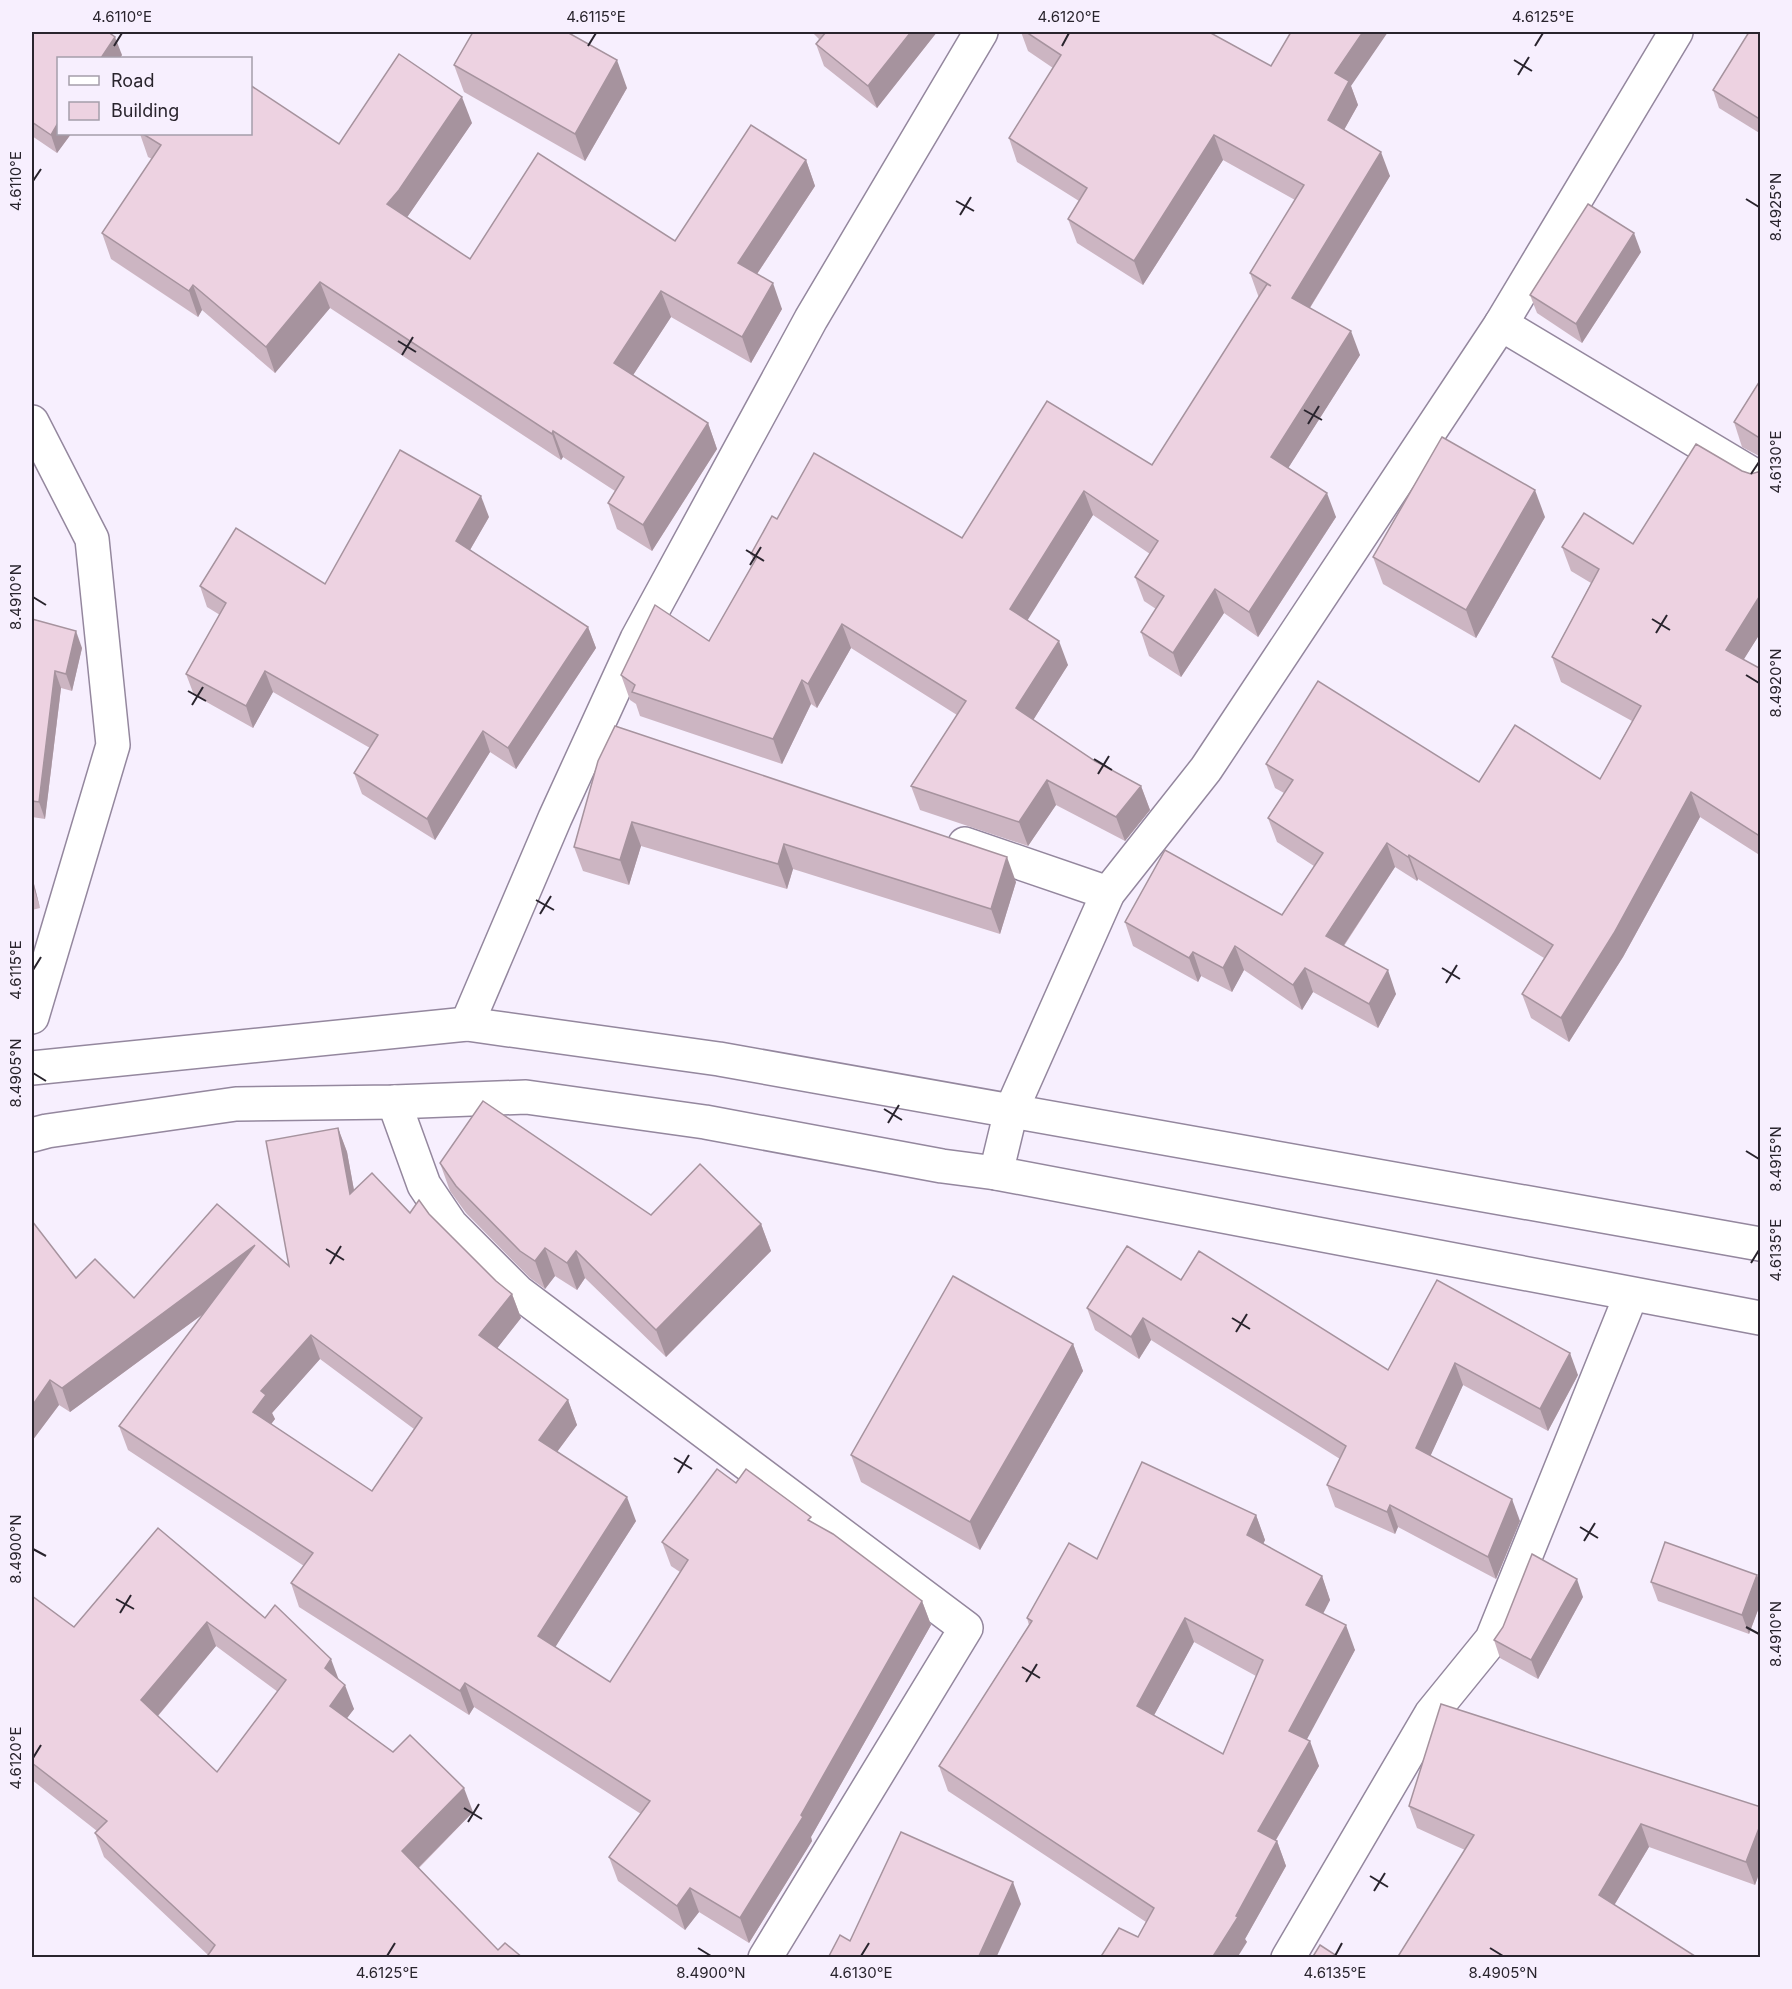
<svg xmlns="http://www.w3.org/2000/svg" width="1792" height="1989" font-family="Inter,sans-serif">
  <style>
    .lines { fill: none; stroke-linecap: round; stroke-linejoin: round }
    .minor-casing { stroke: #94879e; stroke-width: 36 }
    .major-casing { stroke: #94879e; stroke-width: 36 }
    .minor { stroke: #fff; stroke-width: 33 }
    .major { stroke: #fff; stroke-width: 33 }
    .wall { fill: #ccb5c2; fill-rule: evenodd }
    .shaded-wall { fill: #a6939e }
    .building { fill: #edd2e1; stroke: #a6939e; stroke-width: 1.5; fill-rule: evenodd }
    .ticks { fill: none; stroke: #29242d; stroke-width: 2 }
    .neatline { fill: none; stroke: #29242d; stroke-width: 2 }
    .ticks-label { font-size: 15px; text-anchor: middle; fill: #29242d }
  </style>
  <rect width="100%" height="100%" fill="#f7effe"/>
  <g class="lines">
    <defs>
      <g id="minor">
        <path d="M1501,324l259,155"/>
        <path d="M32,422l60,117 21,206 -81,272"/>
        <path d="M965,844l143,49"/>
        <path d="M467,1024l88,-206 82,-179 174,-320 170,-287"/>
        <path d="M394,1102l30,83 27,40 67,67 448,336 -201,330"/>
        <path d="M996,1173l15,-62 97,-218 98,-124 295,-445 175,-292"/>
        <path d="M1288,1958l143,-244 61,-75 139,-344"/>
      </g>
      <g id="major">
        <path d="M32,1068l435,-44 252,35 1041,185"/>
        <path d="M32,1135l15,-4 189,-27 158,-2 132,-5 179,25 237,44 54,7 764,145"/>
      </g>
    </defs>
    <use href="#minor" class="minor-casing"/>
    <use href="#major" class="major-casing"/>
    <use href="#minor" class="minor"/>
    <use href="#major" class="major"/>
  </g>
  <g class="wall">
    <path d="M32,32l90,23 -64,79h13l-14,19 -25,-17z"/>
    <path d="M812,32h125l-60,76 -53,-42 -8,-22 3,-5z"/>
    <path d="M1021,32h188l62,34 80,20 7,19 -14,25 46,46 -80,132 50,47 -72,113 48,49 -78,120 -34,-24 -43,64 -32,-21 -8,-24 15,-23 -12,-8 -9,-24 15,-23 -57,-39 -66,105 41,45 -35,55 62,41 46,25 9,24 -25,31 -69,-36 -28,41 -108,-36 -9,-24 46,-71 -106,-67 -34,60 -6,-4 -29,60 -142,-48 -4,-12 -6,-4 -9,-25 88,-34 45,-79 -3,-8 26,-35 185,19 190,-73 107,-167 -9,-25 45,-73 -72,-40 -80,125 -66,-42 -9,-24 11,-18 -62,-39 -8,-24 44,-70 -25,-17z"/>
    <path d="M1761,32v102l-42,-26 -6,-18z"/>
    <path d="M454,65l173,23 -42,73 -121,-69z"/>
    <path d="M472,123l-65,94 63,42 205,-18 131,-81 9,26 -58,88 25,35 -31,54 -80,-46 -38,58 75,48 9,26 -65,102 -35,-22 -9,-26 7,-12 -52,-34 -2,3 -231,-152 -55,65 -73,-63 -4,7 -87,-58 -9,-26 50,-74 -4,-2 -8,-23h110l89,10z"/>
    <path d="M1641,252l-59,91 -45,-30 -7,-18z"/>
    <path d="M1761,379v78l-19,-10 -8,-25z"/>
    <path d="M1742,471l9,3 10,-3v161l-18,28 18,9v187l-61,-39 -77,140 -54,85 -38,-24 -9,-24 22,-36 -126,-79 -1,2 -22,-14 -51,79 52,48 -18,34 -65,-36 -11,18 -58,-40 -12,22 -31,-16 -3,6 -65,-36 -8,-24 157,-7 32,-49 -37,-24 -9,-24 16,-25 -9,-5 -9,-24 213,18 121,-3 32,-58 -71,-39 -9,-25 39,-74 -20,-12 -9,-24 71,-3z"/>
    <path d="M489,517l-19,33 118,77 8,21 -80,121 -26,-17 -55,88 -73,-46 -8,-21 16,-25 -97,-56 -20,36 -59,-33 -8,-21 34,-59 -13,-8 -7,-21 125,-2z"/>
    <path d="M1545,517l-69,121 -93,-54 -10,-27z"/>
    <path d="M32,619l50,29 -10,43 -11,-3 -16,131 -13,-2z"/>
    <path d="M598,761l418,121 -16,52 -207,-65 -6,20 -146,-43 -12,39 -46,-14 -9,-24z"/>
    <path d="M32,876l8,32 -8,2z"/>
    <path d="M338,1128l9,24 7,38 56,23 19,1 67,67 16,13 9,24 -24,30 71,52 9,25 -20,27 79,69 -81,126 55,35 70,-110 -9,-6 -9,-24 74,-59 76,40 110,78 9,24 -120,212 1,4 -63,102 -50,-31 -14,18 -67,-49 -9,-24 32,-43 -167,-107 -5,8 -170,-108 -8,-24 13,-17 -176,-116 -9,-24 84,-112 -133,98 -11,-7 -27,36v-220l44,57 58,20 155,-32zM320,1359l94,70 -42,62 -101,-67 4,-5 -3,-6z"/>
    <path d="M440,1163l211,52 110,9 10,27 -105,106 -81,-79 -8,12 -22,-14 -10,13 -15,-11 -64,-65 -16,-22z"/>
    <path d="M1181,1280l207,90 49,-90 141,95 -30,56 -85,-46 -33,71 90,65 -24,58 -98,-52 -3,7 -60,-27 -8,-22 13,-26 -189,-119 -12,19 -44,-29 -8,-22z"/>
    <path d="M1073,1344l10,27 -103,179 -119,-68 -10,-27z"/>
    <path d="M1256,1515l9,25 -2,4 59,32 8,24 -7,14 32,36 -49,89 13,27 -43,74 1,1 9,25 -41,73 2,3 -109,-5 8,-15 -198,-131 -9,-25 90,-141 -2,-7 70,-59zM1194,1642l62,34 -33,78 -69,-39z"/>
    <path d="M158,1528l181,152 15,29 -7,9 126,94 -54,56 79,82 25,8 -315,-3 -104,-98 -9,-24 2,-2 -65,-51v-184l42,31zM216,1646l62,46 -61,80 -59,-56z"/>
    <path d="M1757,1575l4,11v16l-12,32 -91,-33 -7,-19z"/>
    <path d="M1583,1597l-45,82 -38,-21 -6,-18 9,-13z"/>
    <path d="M1409,1806l352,1v61l-6,17 -106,-38 -34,57 -150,-54 -48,-22z"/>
  </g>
  <g class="shaded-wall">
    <path d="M911,32h26l-60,76 -9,-22z"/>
    <path d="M1363,32h25l-37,54 7,19 -22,39 -8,-24 7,-47z"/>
    <path d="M115,37l7,18 -2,3h-19z"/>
    <path d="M617,60l10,28 -42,73 -10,-27z"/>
    <path d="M462,97l10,26 -64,93 -12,14 -9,-26z"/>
    <path d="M58,123v11h13l-14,19 -6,-18z"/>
    <path d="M1214,135l9,25 -80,125 -9,-24z"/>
    <path d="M1381,152l9,24 -89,146 -9,-24z"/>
    <path d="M806,160l9,26 -68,103 -9,-26z"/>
    <path d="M1634,233l7,19 -59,91 -6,-19z"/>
    <path d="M320,282l10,26 -55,65 -9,-26z"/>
    <path d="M773,283l9,26 -31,54 -9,-26z"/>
    <path d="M193,285l9,25 -4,7 -9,-26z"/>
    <path d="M661,291l10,26 -47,72 -10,-26z"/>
    <path d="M1351,331l9,24 -80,126 -9,-24z"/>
    <path d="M708,423l9,26 -65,102 -9,-26z"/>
    <path d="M553,431l10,26 -2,3 -9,-26z"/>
    <path d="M1535,490l10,27 -69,121 -10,-28z"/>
    <path d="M1084,491l9,24 -74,119 -9,-25z"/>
    <path d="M1327,493l9,24 -78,120 -9,-25z"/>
    <path d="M481,496l8,21 -26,45 -7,-21z"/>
    <path d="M1215,589l9,24 -43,64 -8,-24z"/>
    <path d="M1761,594v38l-27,43 -8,-25z"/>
    <path d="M842,624l9,24 -34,60 -9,-24z"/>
    <path d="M588,627l8,21 -80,121 -8,-21z"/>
    <path d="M76,631l6,17 -10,43 -6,-17z"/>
    <path d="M1059,641l9,24 -43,68 -9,-25z"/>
    <path d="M55,671l6,17 -16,131 -6,-17z"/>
    <path d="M265,671l8,21 -20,36 -7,-22z"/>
    <path d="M802,680l9,24 -29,60 -9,-25z"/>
    <path d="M483,731l7,21 -55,88 -8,-21z"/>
    <path d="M1047,780l9,25 -28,41 -9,-24z"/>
    <path d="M1141,786l9,24 -25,31 -9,-24z"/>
    <path d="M1691,792l9,25 -77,140 -54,85 -8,-24z"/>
    <path d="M632,822l9,24 -12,39 -9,-25z"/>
    <path d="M1387,843l8,24 -61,93 -8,-24z"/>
    <path d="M784,844l9,25 -6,20 -9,-25z"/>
    <path d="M1409,855l9,24 -1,2 -9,-24z"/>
    <path d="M1007,857l9,25 -16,52 -9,-25z"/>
    <path d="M32,876l8,32 -8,-26z"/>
    <path d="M1235,946l9,24 -12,22 -9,-24z"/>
    <path d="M1193,952l8,24 -3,6 -9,-24z"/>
    <path d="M1305,968l8,24 -11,18 -9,-25z"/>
    <path d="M1388,970l8,24 -18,34 -9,-24z"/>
    <path d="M338,1128l9,24 12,66 -9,-24z"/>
    <path d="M761,1224l10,27 -105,106 -10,-27z"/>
    <path d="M255,1245l9,24 -194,143 -8,-24z"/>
    <path d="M545,1248l10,28 -10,13 -10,-28z"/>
    <path d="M576,1251l9,27 -8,12 -10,-27z"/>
    <path d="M512,1294l9,24 -33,42 -9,-25z"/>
    <path d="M1143,1318l8,22 -12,19 -8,-22z"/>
    <path d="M311,1335l9,24 -48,54 3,6 -13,17 -9,-24 8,-21z"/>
    <path d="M1073,1344l10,27 -103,179 -10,-28z"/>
    <path d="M1570,1353l8,22 -30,56 -8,-22z"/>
    <path d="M1455,1363l8,22 -39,85 -8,-22z"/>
    <path d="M50,1380l9,25 -27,36v-35z"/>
    <path d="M568,1400l9,25 -29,39 -9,-24z"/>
    <path d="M627,1497l9,24 -89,139 -9,-24z"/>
    <path d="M1512,1499l8,22 -24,58 -8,-22z"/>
    <path d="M1390,1505l8,22 -3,7 -8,-22z"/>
    <path d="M1256,1515l9,25 -9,19 -9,-24z"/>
    <path d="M1757,1575l4,11v16l-12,32 -7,-19z"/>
    <path d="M1322,1576l8,24 -15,29 -9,-24z"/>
    <path d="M1577,1579l6,18 -45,82 -7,-19z"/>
    <path d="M922,1601l9,24 -120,212 1,4 -63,102 -9,-25 61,-103z"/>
    <path d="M1185,1618l9,24 -48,88 -9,-24z"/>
    <path d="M207,1622l9,24 -66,79 -9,-25z"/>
    <path d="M1346,1625l9,25 -57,106 -9,-25z"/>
    <path d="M331,1659l9,24 -15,-15z"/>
    <path d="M465,1683l9,24 -5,8 -9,-24z"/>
    <path d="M345,1685l9,24 -16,21 -8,-24z"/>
    <path d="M1310,1741l9,25 -52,89 -9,-24z"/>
    <path d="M464,1788l9,24 -62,63 -9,-24z"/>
    <path d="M1761,1823v45l-6,17 -9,-23z"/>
    <path d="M1641,1824l8,23 -42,70 -8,-22z"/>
    <path d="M1277,1841l9,25 -41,73 2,3 -10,16h-25z"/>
    <path d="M1013,1882l8,22 -25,54h-18z"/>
    <path d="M690,1888l9,24 -14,18 -8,-24z"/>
  </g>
  <g class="building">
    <path d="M32,32h76l7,5 -14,21h-43v65l-7,12 -19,-13z"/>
    <path d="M473,32h94l50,28 -42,74 -121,-69z"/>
    <path d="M826,32h85l-43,54 -52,-42z"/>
    <path d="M1026,32h183l62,34 20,-34h72l-28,41 14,8 -21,39 53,32 -89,146 59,33 -80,126 56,36 -78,119 -34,-23 -42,64 -32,-21 23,-36 -29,-19 23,-36 -74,-50 -74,118 49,32 -43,67 79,53 46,25 -25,31 -69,-37 -28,42 -108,-36 55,-85 -124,-77 -34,60 -6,-4 -29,59 -141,-47 3,-7 -14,-10 34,-70 54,36 48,-84 -6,-3 21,-38 5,3 37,-66 148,85 85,-137 105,64 115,-181 4,2 -21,-13 54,-88 -90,-50 -80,126 -66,-42 19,-31 -78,-50 52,-83z"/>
    <path d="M1749,32h12v88l-48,-30z"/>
    <path d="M399,54l63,43 -63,93 -12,14 83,55 68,-106 137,88 76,-116 55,35 -68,103 35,20 -31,54 -81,-46 -47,72 94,60 -65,102 -35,-22 16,-26 -71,-46 -1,3 -232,-152 -54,65 -73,-62 -4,6 -87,-58 59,-88 -18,-11h107v-49l89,59z"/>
    <path d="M1588,204l46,29 -58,91 -46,-29z"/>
    <path d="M1761,379v60l-27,-17z"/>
    <path d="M1442,437l93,53 -69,120 -93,-53z"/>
    <path d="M1696,444l46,27 9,3 10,-3v123l-35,56 35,19v168l-70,-45 -77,141 -53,85 -39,-24 31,-49 -144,-90 -1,2 -21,-14 -61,93 62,34 -19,34 -64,-36 -12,17 -58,-39 -12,22 -30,-16 -4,6 -64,-36 40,-72 117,65 41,-62 -55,-35 25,-38 -27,-16 52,-83 161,101 36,-57 85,54 41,-73 -89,-49 47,-88 -37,-22 22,-34 49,31z"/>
    <path d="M400,450l81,46 -25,45 132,86 -80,121 -25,-17 -56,88 -73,-46 24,-38 -113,-64 -19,35 -60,-32 40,-71 -26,-17 36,-58 89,56z"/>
    <path d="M32,619l44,12 -10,43 -11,-3 -16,131 -7,-1z"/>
    <path d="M615,726l392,131 -16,52 -207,-65 -6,20 -146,-42 -12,38 -46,-13 24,-86z"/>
    <path d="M483,1101l168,114 49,-51 61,60 -105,106 -80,-79 -9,12 -22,-15 -10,13 -15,-10 -64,-65 -16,-23z"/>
    <path d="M338,1128l12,66 22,-21 38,40 9,-13 10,14 67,67 16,13 -33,41 89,65 -29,40 88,57 -89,139 72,46 78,-122 -26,-18 55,-73 19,14 10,-14 65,48 -3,3 25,14 89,67 -121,214 2,2 -63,101 -50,-30 -13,18 -68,-49 41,-56 -185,-118 -5,8 -169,-108 22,-30 -194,-127 136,-181 -193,143 -12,-8 -18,26v-185l44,57 19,-19 39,39 83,-94 72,62 -23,-125zM311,1335l111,83 -50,73 -119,-79 13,-17 -5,-4z"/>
    <path d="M1127,1246l54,34 18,-29 189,119 49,-90 133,73 -30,56 -85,-46 -39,85 96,51 -24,58 -98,-52 -3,7 -60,-27 19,-39 -203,-128 -12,19 -44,-29z"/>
    <path d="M953,1276l120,68 -103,178 -119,-67z"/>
    <path d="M1142,1462l114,53 -9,20 75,41 -16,29 40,20 -57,106 21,10 -52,90 19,10 -41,75 2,1 -26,41h-112l19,-30 19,9 16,-29 -215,-142 93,-145 -5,-3 42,-75 28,16zM1185,1618l78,42 -40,94 -86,-48z"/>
    <path d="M158,1528l107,90 10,-13 56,54 -6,9 20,17 -15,21 63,46 17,-17 54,53 -62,63 96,99 7,-7 18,15h-317l9,-13 -120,-112 12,-12 -75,-58v-167l42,31zM207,1622l79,58 -69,92 -76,-72z"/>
    <path d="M1665,1542l92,33 -15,40 -91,-33z"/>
    <path d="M1532,1554l45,25 -46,81 -37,-20 9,-13z"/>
    <path d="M1441,1704l320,103v16l-15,39 -105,-38 -42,71 99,63h-301l77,-123 -65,-29z"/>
    <path d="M901,1832l112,50 -35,76h-150l12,-23 10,6z"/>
    <path d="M1320,1945l20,13h-28z"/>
  </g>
  <path class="ticks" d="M114,46l8,-13M588,46l8,-13M1062,46l7,-13M1535,46l8,-13M1514,60l18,11M1518,75l11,-18M33,181l8,-12M1746,199l13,8M956,201l18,10M960,215l11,-18M398,341l18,11M402,355l11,-18M1304,410l18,10M1308,424l11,-18M1751,474l8,-12M746,550l18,11M750,565l11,-18M33,597l13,8M1652,619l18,11M1656,633l11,-18M1746,675l13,8M188,691l18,10M192,705l11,-18M1094,759l18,11M1098,774l11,-18M536,900l18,10M540,914l11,-18M1442,968l18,11M33,970l8,-13M1446,983l11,-18M33,1073l13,8M884,1109l18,11M888,1123l11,-18M1746,1151l13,8M326,1249l18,11M1751,1263l8,-13M330,1264l11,-18M1232,1318l18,11M1236,1332l11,-18M674,1458l18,11M678,1473l11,-18M1580,1527l18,11M1584,1541l11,-18M33,1549l13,7M116,1599l18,10M120,1613l11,-18M1746,1627l13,7M1022,1667l18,11M1026,1682l11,-18M33,1758l8,-13M464,1808l18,11M468,1822l11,-18M1370,1876l18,11M1374,1891l11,-18M698,1948l13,8M1490,1948l13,8M387,1956l8,-13M861,1956l8,-13M1335,1956l7,-13"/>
  <rect width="1792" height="1989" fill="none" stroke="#f7effe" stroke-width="66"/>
  <rect x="57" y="57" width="195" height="78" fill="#f7effe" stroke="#a59eaa" stroke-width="1.5"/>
  <rect x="69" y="76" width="30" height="9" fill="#ffffff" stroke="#a59eaa" stroke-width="1.5"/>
  <text x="111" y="87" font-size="18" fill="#29242d">Road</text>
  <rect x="69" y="102" width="30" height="18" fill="#edd2e1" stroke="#a59eaa" stroke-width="1.5"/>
  <text x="111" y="117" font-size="18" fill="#29242d">Building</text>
  <rect x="33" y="33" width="1726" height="1923" class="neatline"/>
  <g class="ticks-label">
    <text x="122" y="22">4.6110°E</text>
    <text x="596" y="22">4.6115°E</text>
    <text x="1069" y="22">4.6120°E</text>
    <text x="1543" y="22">4.6125°E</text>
    <text transform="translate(16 181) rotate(-90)" y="5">4.6110°E</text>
    <text transform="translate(1776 207) rotate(-90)" y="5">8.4925°N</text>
    <text transform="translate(1776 462) rotate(-90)" y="5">4.6130°E</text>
    <text transform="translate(16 597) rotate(-90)" y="5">8.4910°N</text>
    <text transform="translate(1776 683) rotate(-90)" y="5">8.4920°N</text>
    <text transform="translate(16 970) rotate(-90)" y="5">4.6115°E</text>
    <text transform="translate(16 1073) rotate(-90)" y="5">8.4905°N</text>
    <text transform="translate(1776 1159) rotate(-90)" y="5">8.4915°N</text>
    <text transform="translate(1776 1250) rotate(-90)" y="5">4.6135°E</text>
    <text transform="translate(16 1549) rotate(-90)" y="5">8.4900°N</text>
    <text transform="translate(1776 1634) rotate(-90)" y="5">8.4910°N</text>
    <text transform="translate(16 1758) rotate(-90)" y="5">4.6120°E</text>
    <text x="387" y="1978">4.6125°E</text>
    <text x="711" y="1978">8.4900°N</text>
    <text x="861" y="1978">4.6130°E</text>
    <text x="1335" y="1978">4.6135°E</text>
    <text x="1503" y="1978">8.4905°N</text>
  </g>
</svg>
